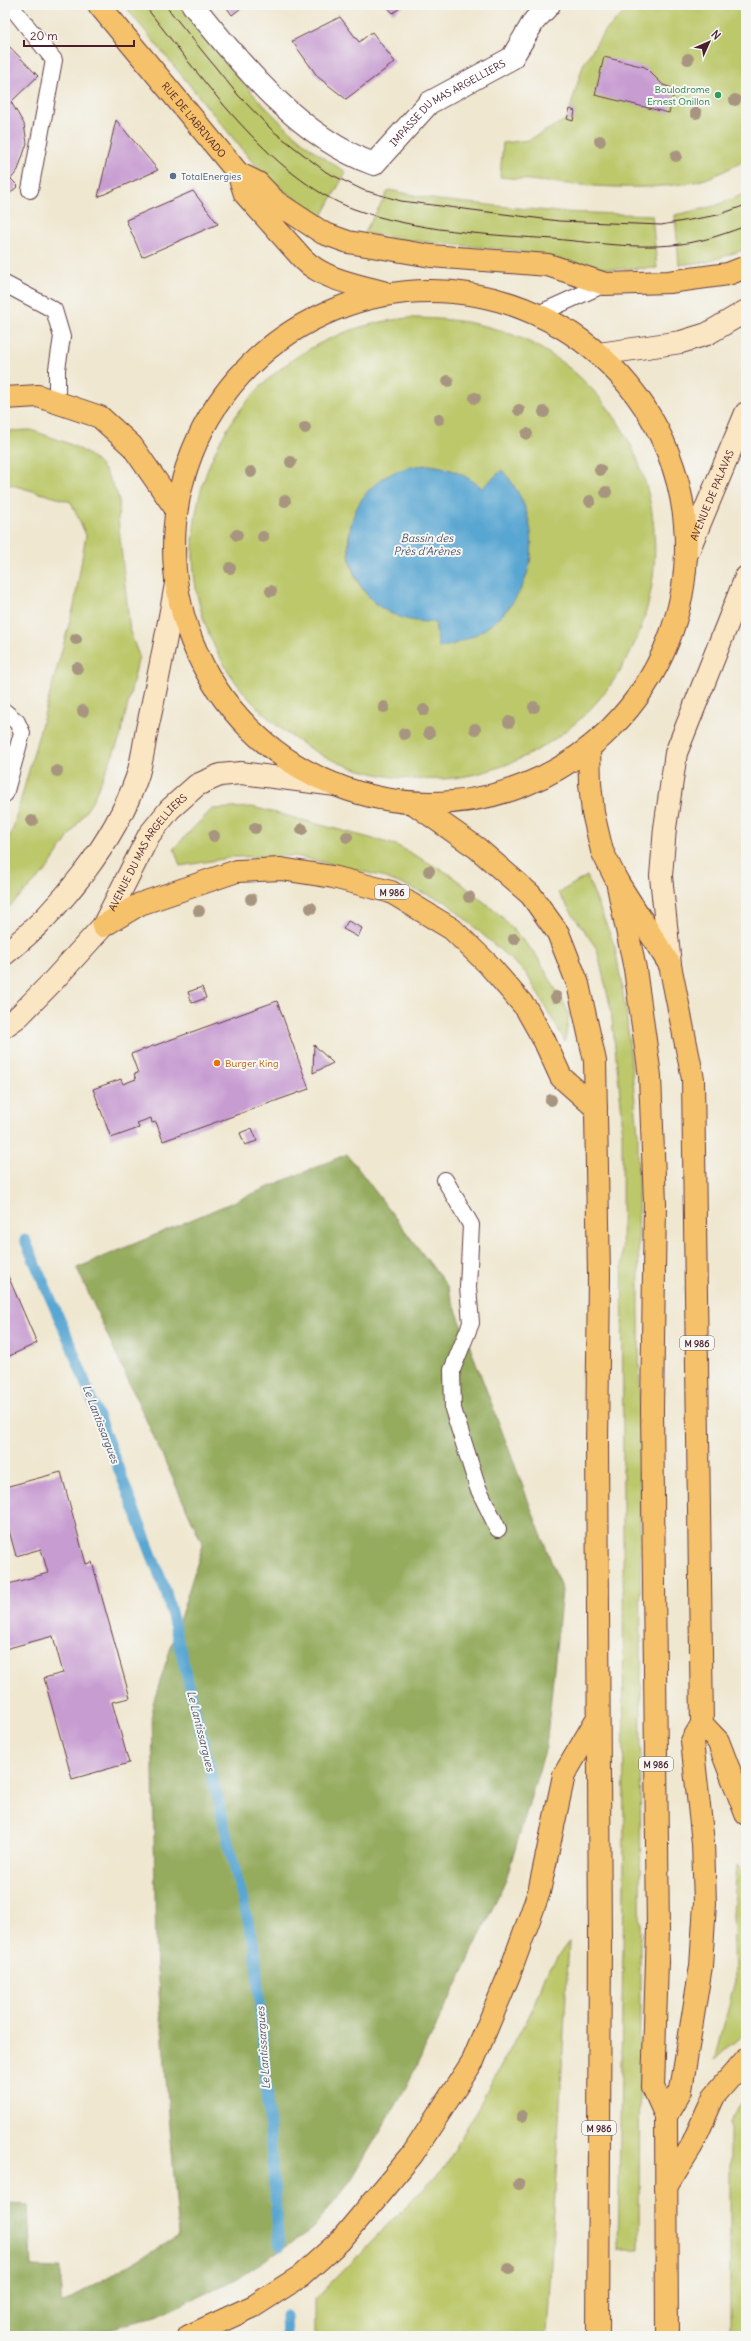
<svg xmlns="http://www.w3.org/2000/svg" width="751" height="2341" font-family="Delius,sans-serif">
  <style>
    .green { fill: #bcc86a; stroke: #83744a; fill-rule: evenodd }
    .forest { fill: #95ac5e; stroke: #706644 }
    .water { fill: #59a6d2; stroke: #52627e }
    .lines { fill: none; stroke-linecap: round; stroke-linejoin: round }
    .stream { stroke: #59a6d2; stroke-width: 11 }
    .building { fill: #c79cd1 }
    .service-casing { stroke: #633d44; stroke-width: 18 }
    .minor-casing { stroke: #633d44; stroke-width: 24 }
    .secondary-casing { stroke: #633d44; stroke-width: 24 }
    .primary-casing { stroke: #633d44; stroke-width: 24 }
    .motorway-casing { stroke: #633d44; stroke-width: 24 }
    .service { stroke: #fff; stroke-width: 16 }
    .minor { stroke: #fff; stroke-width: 22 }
    .secondary { stroke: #fbe6c4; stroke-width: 22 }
    .primary { stroke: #f5c16b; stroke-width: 22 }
    .motorway { stroke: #f5c16b; stroke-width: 22 }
    .tram { stroke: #4a1f2b; stroke-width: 1 }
    .tree { fill: #a79580 }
    .leisure-dot { fill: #2e9e5b; stroke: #f6f6f2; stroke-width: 1.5 }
    .service-dot { fill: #5c6f8a; stroke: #f6f6f2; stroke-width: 1.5 }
    .food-dot { fill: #e8710a; stroke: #f6f6f2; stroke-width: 1.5 }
    .labels { text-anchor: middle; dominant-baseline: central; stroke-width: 4; stroke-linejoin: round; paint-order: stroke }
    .shield { fill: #f6f6f2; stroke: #7e6067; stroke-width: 1 }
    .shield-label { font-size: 9px; font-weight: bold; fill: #4a1f2b }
    .leisure-label { font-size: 10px; fill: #27864d; stroke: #f6f6f2; text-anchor: end }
    .street-label { font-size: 10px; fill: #4a1f2b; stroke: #f6f6f2 }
    .service-label { font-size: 10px; fill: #4e5e75; stroke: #f6f6f2; text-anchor: start }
    .food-label { font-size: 10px; fill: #c56008; stroke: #f6f6f2; text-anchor: start }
    .water-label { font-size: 11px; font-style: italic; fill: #50556e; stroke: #f6f6f2 }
  </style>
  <rect width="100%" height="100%" fill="#f6f6f2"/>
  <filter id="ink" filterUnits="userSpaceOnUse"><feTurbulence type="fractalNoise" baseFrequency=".025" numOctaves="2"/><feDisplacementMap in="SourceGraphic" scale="8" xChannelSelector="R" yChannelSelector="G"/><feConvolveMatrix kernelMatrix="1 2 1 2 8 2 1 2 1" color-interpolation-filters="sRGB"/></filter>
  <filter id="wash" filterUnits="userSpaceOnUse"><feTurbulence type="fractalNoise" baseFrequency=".012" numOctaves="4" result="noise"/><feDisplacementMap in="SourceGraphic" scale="16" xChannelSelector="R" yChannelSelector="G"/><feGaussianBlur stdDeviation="0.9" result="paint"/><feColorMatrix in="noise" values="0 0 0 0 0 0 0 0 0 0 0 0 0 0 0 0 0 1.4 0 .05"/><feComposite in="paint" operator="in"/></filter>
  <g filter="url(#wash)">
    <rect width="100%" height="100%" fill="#efe7d0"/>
    <g class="green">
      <path d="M124,5h56c50,62 96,126 166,167l-24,44 -34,-22 -29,-24z"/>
      <path d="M632,5h114v155c-18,9 -37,20 -57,23 -62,10 -127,0 -189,-6l3,-34 26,-3 38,-21 6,1 2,-9 -5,-2 13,-44 20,-32z"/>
      <path d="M389,190l49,10 120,12 94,3 5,53 -48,1 -97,-19 -110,-10 -38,-7z"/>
      <path d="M746,193v56l-39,13 -28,3 -4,-50 40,-9z"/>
      <path d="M408,318c43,0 82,5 121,24 143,73 169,267 52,376 -37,34 -86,57 -137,61 -52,3 -103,-9 -146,-38 -186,-124 -110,-401 110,-423zM428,465c21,2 38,10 54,24l26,-12c51,70 14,154 -69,170l-4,-25c-12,-3 -37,-4 -47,-10 -71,-42 -40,-144 40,-147z"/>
      <path d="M31,430c32,12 63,18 79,50 9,18 11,18 8,38l12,114 9,24 -19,82 -28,64 -47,70 -40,39v-67l7,-12 62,-226 12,-71 -15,-33 -66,-19v-52z"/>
      <path d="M253,807l143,38 55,30 50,41 35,39 33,58 -4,28 -39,-68 -80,-71 -65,-26 -85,-20 -61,1 -55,9 -6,-18 38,-39z"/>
      <path d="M587,876l28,71 11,64 12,121 3,530 -2,588h-21l6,-362 -2,-775 -11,-103 -14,-61 -39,-56z"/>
      <path d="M737,1865l9,9v159l-31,27 20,-79 -2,-66z"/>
      <path d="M569,1941l-22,395h-232v-37l131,-134 86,-155 12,-34z"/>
      <path d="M746,2099v237h-16v-215z"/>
    </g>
    <path class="forest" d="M347,1154l100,132 115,304 -16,157 -40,132 -46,99 -55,111 -54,91 -39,49 -76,50 -74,35 -77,22h-80v-132l23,1 3,62 30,1v36l118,-68 -23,-280 -4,-249 51,-162 -126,-277z"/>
    <path class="water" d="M428,465c22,2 38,10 54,23l20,-18c60,69 24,160 -63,178l-4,-26c-111,4 -116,-153 -7,-157z"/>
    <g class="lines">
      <g class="stream">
        <path d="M25,1240l45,103 96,249 89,357 24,297"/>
        <path d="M286,2316l1,20"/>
      </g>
    </g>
    <g id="blocks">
      <g class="building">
        <path d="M225,5h20l-13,10z"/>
        <path d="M386,5h18l-11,8z"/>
        <path d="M340,17l19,25 13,-10 23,30 -49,37 -28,-22 -26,-36z"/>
        <path d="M5,42l33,34 -27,26 13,22 3,19 -9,27 -7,9 7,7 -13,12z"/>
        <path d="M604,57l41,10 18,18 12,4 -6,24 -74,-18z"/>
        <path d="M570,109l5,2 -2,10 -6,-2z"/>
        <path d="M116,120l42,50 -60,27z"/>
        <path d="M193,191l25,33 -76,33 -16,-37z"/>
        <path d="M348,921l14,7 -4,9 -15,-8z"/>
        <path d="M202,987l4,11 -14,5 -4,-11z"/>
        <path d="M277,1001l32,88 -146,52 -7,-19 -4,1 -1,-5 -14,5 2,5 -28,10 -18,-49 28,-10 2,5 13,-5 -2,-5 4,-1 -7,-19z"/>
        <path d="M314,1045l19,18 -20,10z"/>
        <path d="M252,1128l5,13 -12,4 -5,-12z"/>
        <path d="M5,1269l32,74 -32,15z"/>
        <path d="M61,1472l25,92 6,-2 38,136 -18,4 17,61 -57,16 -28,-101 19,-5 -10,-37 -48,13v-64l43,-12 -7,-24 -25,7 -11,-40v-29z"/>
      </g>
    </g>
  </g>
  <g filter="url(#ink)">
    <use href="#blocks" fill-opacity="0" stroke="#633d44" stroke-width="1"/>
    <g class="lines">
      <defs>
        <g id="service">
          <path d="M10,5l44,55 -24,130"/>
          <path d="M5,284l49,26 8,27 -5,32v34"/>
          <path d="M538,314l67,-30"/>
          <path d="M5,712l12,10 5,11 -17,61"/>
          <path d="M445,1180l26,45 -3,62 3,36 -19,47 1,39 25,79 20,41"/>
        </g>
        <g id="minor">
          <path id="s1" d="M193,5c47,59 107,133 181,159l55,-61 83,-45 22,-37 15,-16"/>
        </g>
        <g id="secondary">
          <path d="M599,354l82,-12 26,-8 39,-23"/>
          <path id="s2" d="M686,556l60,-143"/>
          <path d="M5,954c55,-44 109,-111 132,-177 5,-15 7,-32 10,-48 11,-48 20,-96 29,-145"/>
          <path d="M670,965l-9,-89 4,-48 11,-75 70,-176"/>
          <path id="s3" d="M5,1026l14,-10 34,-35 50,-55 46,-91 21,-26 27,-24 23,-10 21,-2 95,12"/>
        </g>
        <g id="primary">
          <path id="s4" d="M99,5l139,168 7,21 58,65c21,21 55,26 83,34"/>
          <path d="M238,173l20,10 18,19 21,14 26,17 25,9 83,14 117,9 57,19 64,-2 59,-8 18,-7"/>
          <circle cx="430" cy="547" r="256"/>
          <path d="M5,398l33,-2 62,21 32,29 44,63"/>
          <path d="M589,748l1,35 3,30 9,38 15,30 53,84 23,114 9,645 -10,17 11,102 2,60 -4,63 -20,124 -15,26"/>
          <path d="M413,803l64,45 54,47 27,38 20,51 17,77 4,214 -2,170 3,495 -2,396"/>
          <path d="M617,881l18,88 15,107 5,127 -3,207 6,520 -5,157 13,29 1,220"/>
          <path d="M103,926l37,-22 97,-33 44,-2 52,8 58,15 61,37 36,35 38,44 18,32 17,37 35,31"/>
        </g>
        <g id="motorway">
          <path d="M702,1724l16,17 28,73"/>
          <path d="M666,2187l25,-40 23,-51 32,-37"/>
          <path d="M189,2336l65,-30 47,-30 39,-35 72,-86 61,-94 36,-86 30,-83 25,-117 34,-58"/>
        </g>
      </defs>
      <use href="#service" class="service-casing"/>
      <use href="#minor" class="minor-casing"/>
      <use href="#secondary" class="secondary-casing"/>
      <use href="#primary" class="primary-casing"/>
      <use href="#motorway" class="motorway-casing"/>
      <use href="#service" class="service"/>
      <use href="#minor" class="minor"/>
      <use href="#secondary" class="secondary"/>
      <use href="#primary" class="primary"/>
      <use href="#motorway" class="motorway"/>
      <g class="tram">
        <path d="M144,5c55,68 125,173 210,204 61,22 135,26 200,30 45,4 94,12 139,3 18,-3 36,-10 53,-16"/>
        <path d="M165,5l73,90 35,36 53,41 37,18 38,11 158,20 102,4 57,-10 28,-10"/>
      </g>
    </g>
    <g class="tree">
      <circle cx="688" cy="59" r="6"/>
      <circle cx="735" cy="100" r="6"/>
      <circle cx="696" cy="113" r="6"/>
      <circle cx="600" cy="141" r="6"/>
      <circle cx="676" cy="156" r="6"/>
      <circle cx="448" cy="381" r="6"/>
      <circle cx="475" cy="398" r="6"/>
      <circle cx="519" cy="410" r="6"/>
      <circle cx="544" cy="412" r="6"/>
      <circle cx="439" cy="419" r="6"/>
      <circle cx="305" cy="428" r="6"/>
      <circle cx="527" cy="434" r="6"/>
      <circle cx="291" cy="462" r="6"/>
      <circle cx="600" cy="470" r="6"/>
      <circle cx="251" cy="472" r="6"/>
      <circle cx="606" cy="492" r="6"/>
      <circle cx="285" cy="501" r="6"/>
      <circle cx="590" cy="501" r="6"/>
      <circle cx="237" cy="535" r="6"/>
      <circle cx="263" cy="537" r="6"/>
      <circle cx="230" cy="568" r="6"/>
      <circle cx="271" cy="591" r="6"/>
      <circle cx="76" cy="639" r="6"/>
      <circle cx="77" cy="668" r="6"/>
      <circle cx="384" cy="707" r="6"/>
      <circle cx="534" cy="707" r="6"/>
      <circle cx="424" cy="710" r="6"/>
      <circle cx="83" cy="711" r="6"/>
      <circle cx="509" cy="722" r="6"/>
      <circle cx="475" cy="729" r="6"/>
      <circle cx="429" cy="733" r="6"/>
      <circle cx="404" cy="734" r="6"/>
      <circle cx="57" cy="771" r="6"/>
      <circle cx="32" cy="821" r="6"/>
      <circle cx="255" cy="828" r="6"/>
      <circle cx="302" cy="829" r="6"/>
      <circle cx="214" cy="836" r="6"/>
      <circle cx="347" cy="837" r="6"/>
      <circle cx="429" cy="871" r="6"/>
      <circle cx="469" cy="897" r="6"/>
      <circle cx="251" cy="899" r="6"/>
      <circle cx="311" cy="908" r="6"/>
      <circle cx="199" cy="911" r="6"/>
      <circle cx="514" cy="939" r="6"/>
      <circle cx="556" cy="997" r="6"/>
      <circle cx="551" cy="1100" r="6"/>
      <circle cx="522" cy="2116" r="6"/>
      <circle cx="519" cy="2184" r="6"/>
      <circle cx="509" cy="2269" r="6"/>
    </g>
  </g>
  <circle class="leisure-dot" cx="718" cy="95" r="4"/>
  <circle class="service-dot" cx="173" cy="176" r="4"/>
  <circle class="food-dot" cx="217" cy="1063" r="4"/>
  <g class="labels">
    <g class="shield">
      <rect x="375" y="885" width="34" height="14" rx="3"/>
      <rect x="680" y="1336" width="34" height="14" rx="3"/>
      <rect x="639" y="1757" width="34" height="14" rx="3"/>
      <rect x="582" y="2121" width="34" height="14" rx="3"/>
    </g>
    <g class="shield-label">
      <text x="392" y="892">M 986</text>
      <text x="697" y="1343">M 986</text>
      <text x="656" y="1764">M 986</text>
      <text x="599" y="2128">M 986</text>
    </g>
    <g class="leisure-label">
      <text x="710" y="89">Boulodrome<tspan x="710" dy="12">Ernest Onillon</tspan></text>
    </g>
    <g class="street-label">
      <text stroke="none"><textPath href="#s1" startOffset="341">IMPASSE DU MAS ARGELLIERS</textPath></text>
      <text stroke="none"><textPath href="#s4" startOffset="149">RUE DE L'ABRIVADO</textPath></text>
      <text stroke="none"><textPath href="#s2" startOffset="66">AVENUE DE PALAVAS</textPath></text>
      <text stroke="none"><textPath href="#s3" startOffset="227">AVENUE DU MAS ARGELLIERS</textPath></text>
    </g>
    <g class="service-label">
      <text x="181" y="176">TotalEnergies</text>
    </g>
    <g class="food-label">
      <text x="225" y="1063">Burger King</text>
    </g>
    <g class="water-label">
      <text x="427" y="538">Bassin des<tspan x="427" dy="13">Près d'Arènes</tspan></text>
      <text transform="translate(101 1424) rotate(69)">Le Lantissargues</text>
      <text transform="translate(201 1731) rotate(76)">Le Lantissargues</text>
      <text transform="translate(263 2048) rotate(-94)">Le Lantissargues</text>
    </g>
  </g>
  <rect width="751" height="2341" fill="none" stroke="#f6f6f2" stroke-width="20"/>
  <g transform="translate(709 42) rotate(45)" stroke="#f6f6f2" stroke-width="3" paint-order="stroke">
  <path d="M0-3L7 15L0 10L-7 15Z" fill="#4a1f2b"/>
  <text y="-6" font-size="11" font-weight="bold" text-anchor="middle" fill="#4a1f2b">N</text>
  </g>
  <path d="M24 40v6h110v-6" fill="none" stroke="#4a1f2b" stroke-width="2"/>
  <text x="30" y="40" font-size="12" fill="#4a1f2b" stroke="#f6f6f2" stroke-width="3" paint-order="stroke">20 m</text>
</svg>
